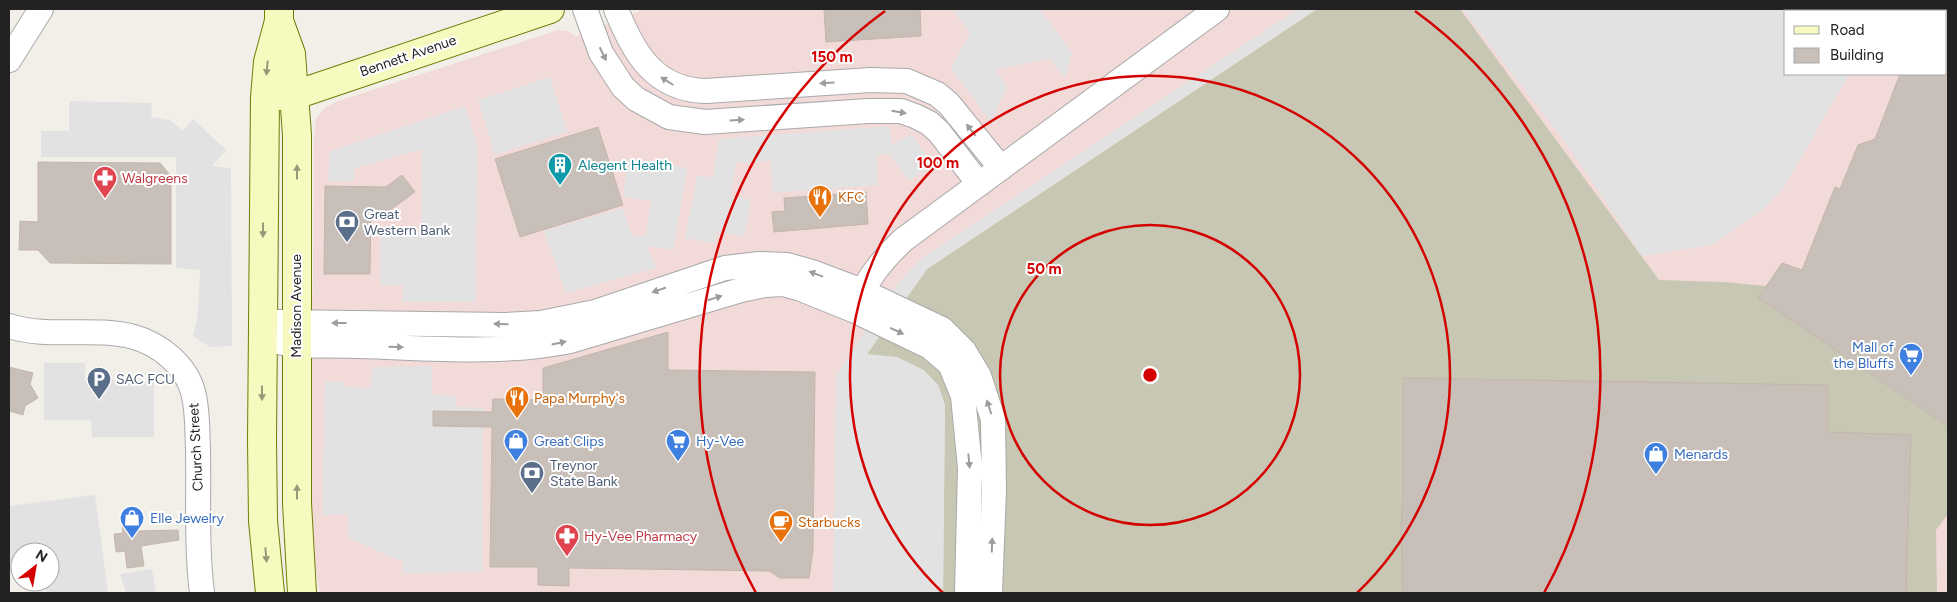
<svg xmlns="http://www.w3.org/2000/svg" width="1957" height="602" font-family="Figtree,sans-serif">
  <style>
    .commercial { fill: #f2dad9; fill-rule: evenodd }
    .construction { fill: #c7c7b4 }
    .parking { fill: #e2e2e2 }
    .building { fill: #c7bfb8; stroke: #c4b6ab }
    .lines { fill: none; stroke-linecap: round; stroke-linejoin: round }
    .street-casing { stroke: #a9a9a9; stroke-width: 26 }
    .secondary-casing { stroke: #707d05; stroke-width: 30 }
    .street { stroke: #fff; stroke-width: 24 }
    .secondary { stroke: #f7fabf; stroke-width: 28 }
    .oneway { fill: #9c9c9c }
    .oneway2 { fill: #979978 }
    .ring { fill: none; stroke: #d40000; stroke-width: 2.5 }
    .labels { text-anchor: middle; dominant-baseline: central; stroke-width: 4; stroke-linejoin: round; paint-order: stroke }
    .street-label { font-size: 14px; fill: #222; stroke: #fff }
    .culture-label { font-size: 14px; fill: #0d838f; stroke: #fff; text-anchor: start }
    .health-label { font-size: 14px; fill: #be3a42; stroke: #fff; text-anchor: start }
    .food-label { font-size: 14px; fill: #c56008; stroke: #fff; text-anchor: start }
    .service-label { font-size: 14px; fill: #4e5e75; stroke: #fff; text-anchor: start }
    .shop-label { font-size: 14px; fill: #366cbe; stroke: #fff; text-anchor: start }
    .centre { fill: #d40000; stroke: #fff; stroke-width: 2.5 }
    .ring-label { font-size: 15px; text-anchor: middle; font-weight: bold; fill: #d40000; stroke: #fff; stroke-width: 4; stroke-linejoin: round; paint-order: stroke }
  </style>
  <rect width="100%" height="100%" fill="#f2efe9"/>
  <path class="commercial" d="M641,9h1307v584h-1628l-7,-39 -3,-53v-127l3,-102 1,-136 2,-18 9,-10 10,-6 223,-72 9,1 9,5 62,-24zM1786,11h160v63h-160z"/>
  <path class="construction" d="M1317,9h143l199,271 64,2 43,4 -8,12 190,128v88l-12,16 1,63h-994l2,-188 -7,-20 -71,-31 60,-85z"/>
  <g class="parking">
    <path d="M952,9h88l32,44 -7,26 -16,-21 -53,12 11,17 -16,35 -40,-54 19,-35z"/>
    <path d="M1298,9h19l-390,260 -60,85 30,3 27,13 14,15 7,20 -2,188h-110l3,-218 59,-88 24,-27z"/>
    <path d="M1462,9h423l-2,2h-97v63h63l-64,112 -20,22 -53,37 -70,11 -71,-106z"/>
    <path d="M550,77l17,55 -72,23 -17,-55z"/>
    <path d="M69,101l83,2 -1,14 19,3 13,11 10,-12 33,31 -14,16 19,2 1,178 -22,1 -17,-11 5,-22 2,-44 -24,-2v-111h-135v-26h28z"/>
    <path d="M465,106l12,38 -1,158h-74l1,-16 -23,-1v-53h41l1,-83 -67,19 -1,13 -26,1 2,-31z"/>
    <path d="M889,126l3,20 19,-12 22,30 -24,17 -20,-27 -12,1 1,30 -106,8 -1,-32 -35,2 -6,33 21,4 -7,37 -28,-5 -2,11 -29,-5 12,-62 16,1 6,-38z"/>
    <path d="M629,158l58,10 -14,82 -26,-4 9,22 -90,25 -22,-62 79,-23 10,30 13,-4 5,-33 -28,-4z"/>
    <path d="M44,363h41v17h69v57h-62l-1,-17h-47z"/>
    <path d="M432,366v29l24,1v11l27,1 -1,164 -79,1v-11l-55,-24v-23h-26l3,-133 18,-1v6l28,1 1,-21z"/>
    <path d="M95,495l13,98h-61l-2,-11h5v-30h-30v19l-11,1v-66z"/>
    <path d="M152,569l4,24h-30l-6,-19z"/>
  </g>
  <g class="building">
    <path d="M824,9h96l1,27 -95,6z"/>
    <path d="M1900,74h48v352l-190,-128 24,-35 20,7 33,-83 5,2 18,-44 17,-6z"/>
    <path d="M598,127l25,78 -103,32 -25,-78z"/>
    <path d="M38,162l122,1 11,13v88l-121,-1 -12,-13h-19l1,-29 18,1z"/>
    <path d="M402,175l13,17 -29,21h-15l-1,61h-46l1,-88 61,1z"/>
    <path d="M866,192l2,32 -94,8 -2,-20 13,-1 -1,-13z"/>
    <path d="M668,332v38l147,2 -2,178 -4,28h-29l-11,-7 -200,-3v18l-31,-1v-18h-48l2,-140 -59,-1v-15l59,1 1,-13 50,1v-32z"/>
    <path d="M9,367l24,6 -3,11 8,14 -13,8 -2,9 -14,-4z"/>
    <path d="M1403,378l425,7v47l83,3 -5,158h-503l-2,-66 2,-27z"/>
    <path d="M136,511l3,20 39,-1 1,10 -38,6 3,20 -17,2 -2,-17 -9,1 -2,-18 9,-1 -2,-20z"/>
  </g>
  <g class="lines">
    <defs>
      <g id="street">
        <path d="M585,9l16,44 22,34 13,12 33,18 36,5 163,-11h33l14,5 14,7 10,9 40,52"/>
        <path d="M616,9c17,43 38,81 90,82l165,-11 36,1 30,13 12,10 52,64"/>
        <path d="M9,60l32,-51"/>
        <path d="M855,306c12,-27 27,-46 48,-66l314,-231"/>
        <path d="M9,326c40,13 84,0 125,11 25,7 52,28 59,55 5,18 4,38 5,56 1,49 -2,97 4,145"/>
        <path d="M967,593l3,-125 -7,-72 -13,-32 -20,-17 -77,-37 -52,-21 -18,-5 -18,1 -24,5 -171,51c-87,18 -185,1 -274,5l-17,-4 -16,-8 15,-12 227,3 36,-2 54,-11 130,-44 34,-4 28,1 25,7 50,19 80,38 22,22 15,25 14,43 1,71 -4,103"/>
      </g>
      <g id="secondary">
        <path d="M279,21l12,33 6,81v368l5,90"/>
        <path d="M278,96l17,-1 255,-86"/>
        <path d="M270,593l-7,-72 -1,-81 3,-343 3,-35 11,-41v-12"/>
      </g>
    </defs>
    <use href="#street" class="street-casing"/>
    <use href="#secondary" class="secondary-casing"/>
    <use href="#street" class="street"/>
    <use href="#secondary" class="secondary"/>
  </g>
  <defs><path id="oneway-solid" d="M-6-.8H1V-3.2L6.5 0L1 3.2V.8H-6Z" transform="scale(1.25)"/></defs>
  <g class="oneway">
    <use href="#oneway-solid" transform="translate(603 54) rotate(64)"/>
    <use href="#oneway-solid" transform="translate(667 81) rotate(-148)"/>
    <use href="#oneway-solid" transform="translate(827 83) rotate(176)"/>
    <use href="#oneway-solid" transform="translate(899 112) rotate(10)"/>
    <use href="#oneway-solid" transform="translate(737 120) rotate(-4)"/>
    <use href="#oneway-solid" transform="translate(971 130) rotate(-128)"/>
    <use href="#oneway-solid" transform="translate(816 274) rotate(-160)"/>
    <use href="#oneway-solid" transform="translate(659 290) rotate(161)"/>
    <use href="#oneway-solid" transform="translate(715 298) rotate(-17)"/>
    <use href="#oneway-solid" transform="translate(339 323) rotate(180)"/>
    <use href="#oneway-solid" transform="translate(501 324) rotate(-179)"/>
    <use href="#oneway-solid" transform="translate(897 331) rotate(25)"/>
    <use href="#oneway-solid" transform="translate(559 343) rotate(-12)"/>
    <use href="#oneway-solid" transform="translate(396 347) rotate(1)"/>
    <use href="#oneway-solid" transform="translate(989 407) rotate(-108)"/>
    <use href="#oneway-solid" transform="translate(969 461) rotate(85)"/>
    <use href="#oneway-solid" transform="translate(992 545) rotate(-88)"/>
  </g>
  <g class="oneway2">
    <use href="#oneway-solid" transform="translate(267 68) rotate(96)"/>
    <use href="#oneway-solid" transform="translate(297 172) rotate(-90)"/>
    <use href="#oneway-solid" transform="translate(263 230) rotate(90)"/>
    <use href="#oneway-solid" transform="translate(262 393) rotate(90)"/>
    <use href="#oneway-solid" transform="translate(297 492) rotate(-90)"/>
    <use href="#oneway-solid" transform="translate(266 555) rotate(85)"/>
  </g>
  <g class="ring">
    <circle cx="1150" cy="375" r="150"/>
    <path d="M943 593A300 300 0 1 1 1357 593"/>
    <path d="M756 593A450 450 0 0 1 885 11M1415 11A450 450 0 0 1 1544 593"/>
  </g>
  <defs>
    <symbol id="building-pin" viewBox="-11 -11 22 30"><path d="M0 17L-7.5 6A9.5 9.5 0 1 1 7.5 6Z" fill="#0f9aa8" stroke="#fff"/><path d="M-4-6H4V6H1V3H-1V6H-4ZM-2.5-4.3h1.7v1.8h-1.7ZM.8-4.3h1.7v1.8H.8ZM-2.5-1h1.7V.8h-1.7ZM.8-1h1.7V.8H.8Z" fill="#fff"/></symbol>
    <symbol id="pharmacy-pin" viewBox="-11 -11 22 30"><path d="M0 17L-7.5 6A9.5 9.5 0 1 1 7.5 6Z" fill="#e0444e" stroke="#fff"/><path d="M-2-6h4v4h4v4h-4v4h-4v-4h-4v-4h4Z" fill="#fff"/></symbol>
    <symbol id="restaurant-pin" viewBox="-11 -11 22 30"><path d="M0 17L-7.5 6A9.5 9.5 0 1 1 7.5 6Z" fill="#e8710a" stroke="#fff"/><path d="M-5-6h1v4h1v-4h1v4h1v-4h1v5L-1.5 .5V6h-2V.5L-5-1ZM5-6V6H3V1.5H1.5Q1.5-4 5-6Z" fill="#fff"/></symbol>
    <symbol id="bank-pin" viewBox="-11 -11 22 30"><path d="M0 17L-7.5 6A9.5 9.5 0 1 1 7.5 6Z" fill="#5c6f8a" stroke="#fff"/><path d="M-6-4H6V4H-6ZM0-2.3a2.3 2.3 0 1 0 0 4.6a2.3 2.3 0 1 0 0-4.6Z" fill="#fff"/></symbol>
    <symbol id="supermarket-pin" viewBox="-11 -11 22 30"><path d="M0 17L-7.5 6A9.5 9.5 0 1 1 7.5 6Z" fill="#3f7fe0" stroke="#fff"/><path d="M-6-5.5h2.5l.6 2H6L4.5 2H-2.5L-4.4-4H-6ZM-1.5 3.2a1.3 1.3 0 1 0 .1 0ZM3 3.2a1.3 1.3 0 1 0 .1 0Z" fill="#fff"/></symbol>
    <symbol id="parking-pin" viewBox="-11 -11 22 30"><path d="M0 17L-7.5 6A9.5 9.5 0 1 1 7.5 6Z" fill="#5c6f8a" stroke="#fff"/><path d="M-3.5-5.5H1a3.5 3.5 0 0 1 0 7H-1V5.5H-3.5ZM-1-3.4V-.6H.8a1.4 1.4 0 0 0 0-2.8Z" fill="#fff"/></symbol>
    <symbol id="shop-pin" viewBox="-11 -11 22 30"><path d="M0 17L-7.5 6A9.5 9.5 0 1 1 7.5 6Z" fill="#3f7fe0" stroke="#fff"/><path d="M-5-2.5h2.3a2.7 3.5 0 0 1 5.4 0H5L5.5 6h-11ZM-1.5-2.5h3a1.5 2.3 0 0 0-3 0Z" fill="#fff"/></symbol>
    <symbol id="cafe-pin" viewBox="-11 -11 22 30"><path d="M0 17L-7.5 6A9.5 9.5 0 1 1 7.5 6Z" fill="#e8710a" stroke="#fff"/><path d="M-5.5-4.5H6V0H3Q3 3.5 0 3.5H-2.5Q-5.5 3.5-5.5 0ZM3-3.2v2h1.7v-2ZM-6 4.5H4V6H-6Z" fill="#fff"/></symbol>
  </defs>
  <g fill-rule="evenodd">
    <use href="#building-pin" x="546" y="151" width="28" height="38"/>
    <use href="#pharmacy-pin" x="91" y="164" width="28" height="38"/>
    <use href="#restaurant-pin" x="806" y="183" width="28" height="38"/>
    <use href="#bank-pin" x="333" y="208" width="28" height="38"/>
    <use href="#supermarket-pin" x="1897" y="341" width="28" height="38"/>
    <use href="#parking-pin" x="85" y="365" width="28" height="38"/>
    <use href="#restaurant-pin" x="503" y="384" width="28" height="38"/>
    <use href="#shop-pin" x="502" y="427" width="28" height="38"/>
    <use href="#supermarket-pin" x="664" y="427" width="28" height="38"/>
    <use href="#shop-pin" x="1642" y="440" width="28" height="38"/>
    <use href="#bank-pin" x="518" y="459" width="28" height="38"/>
    <use href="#shop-pin" x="118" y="504" width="28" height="38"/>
    <use href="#cafe-pin" x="767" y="508" width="28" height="38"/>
    <use href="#pharmacy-pin" x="553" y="522" width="28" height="38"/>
  </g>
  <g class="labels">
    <g class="street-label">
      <text transform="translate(408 56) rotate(-19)">Bennett Avenue</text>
      <text transform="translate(296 306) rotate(-90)">Madison Avenue</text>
      <text transform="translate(196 447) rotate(-93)">Church Street</text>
    </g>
    <g class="culture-label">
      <text x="578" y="165">Alegent Health</text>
    </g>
    <g class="health-label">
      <text x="122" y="178">Walgreens</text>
      <text x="584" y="536">Hy-Vee Pharmacy</text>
    </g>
    <g class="food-label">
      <text x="838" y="197">KFC</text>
      <text x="534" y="398">Papa Murphy's</text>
      <text x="798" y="522">Starbucks</text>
    </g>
    <g class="service-label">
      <text x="364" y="214">Great<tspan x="364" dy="16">Western Bank</tspan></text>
      <text x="116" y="379">SAC FCU</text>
      <text x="550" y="465">Treynor<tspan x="550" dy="16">State Bank</tspan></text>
    </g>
    <g class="shop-label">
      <text x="1894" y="347" text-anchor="end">Mall of<tspan x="1894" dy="16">the Bluffs</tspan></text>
      <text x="534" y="441">Great Clips</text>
      <text x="696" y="441">Hy-Vee</text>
      <text x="1674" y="454">Menards</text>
      <text x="150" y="518">Elle Jewelry</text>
    </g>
  </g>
  <circle cx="1150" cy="375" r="8" class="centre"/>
  <g class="ring-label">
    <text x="832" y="62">150 m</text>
    <text x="938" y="168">100 m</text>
    <text x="1044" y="274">50 m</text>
  </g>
  <rect width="1957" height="602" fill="none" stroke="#222222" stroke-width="20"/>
  <rect x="1784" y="10" width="162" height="65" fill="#ffffff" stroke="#a7a7a7"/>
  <rect x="1794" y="26" width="25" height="8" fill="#f7fabf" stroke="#a7a7a7"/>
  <text x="1830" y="35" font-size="15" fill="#222222">Road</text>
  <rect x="1794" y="48" width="25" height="15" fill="#c7bfb8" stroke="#a7a7a7"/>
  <text x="1830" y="60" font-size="15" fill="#222222">Building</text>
  <g transform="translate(35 567) rotate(31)"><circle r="24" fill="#ffffff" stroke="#a7a7a7"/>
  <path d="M0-4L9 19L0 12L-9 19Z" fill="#d40000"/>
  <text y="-8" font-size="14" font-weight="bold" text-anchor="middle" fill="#222222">N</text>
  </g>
</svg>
